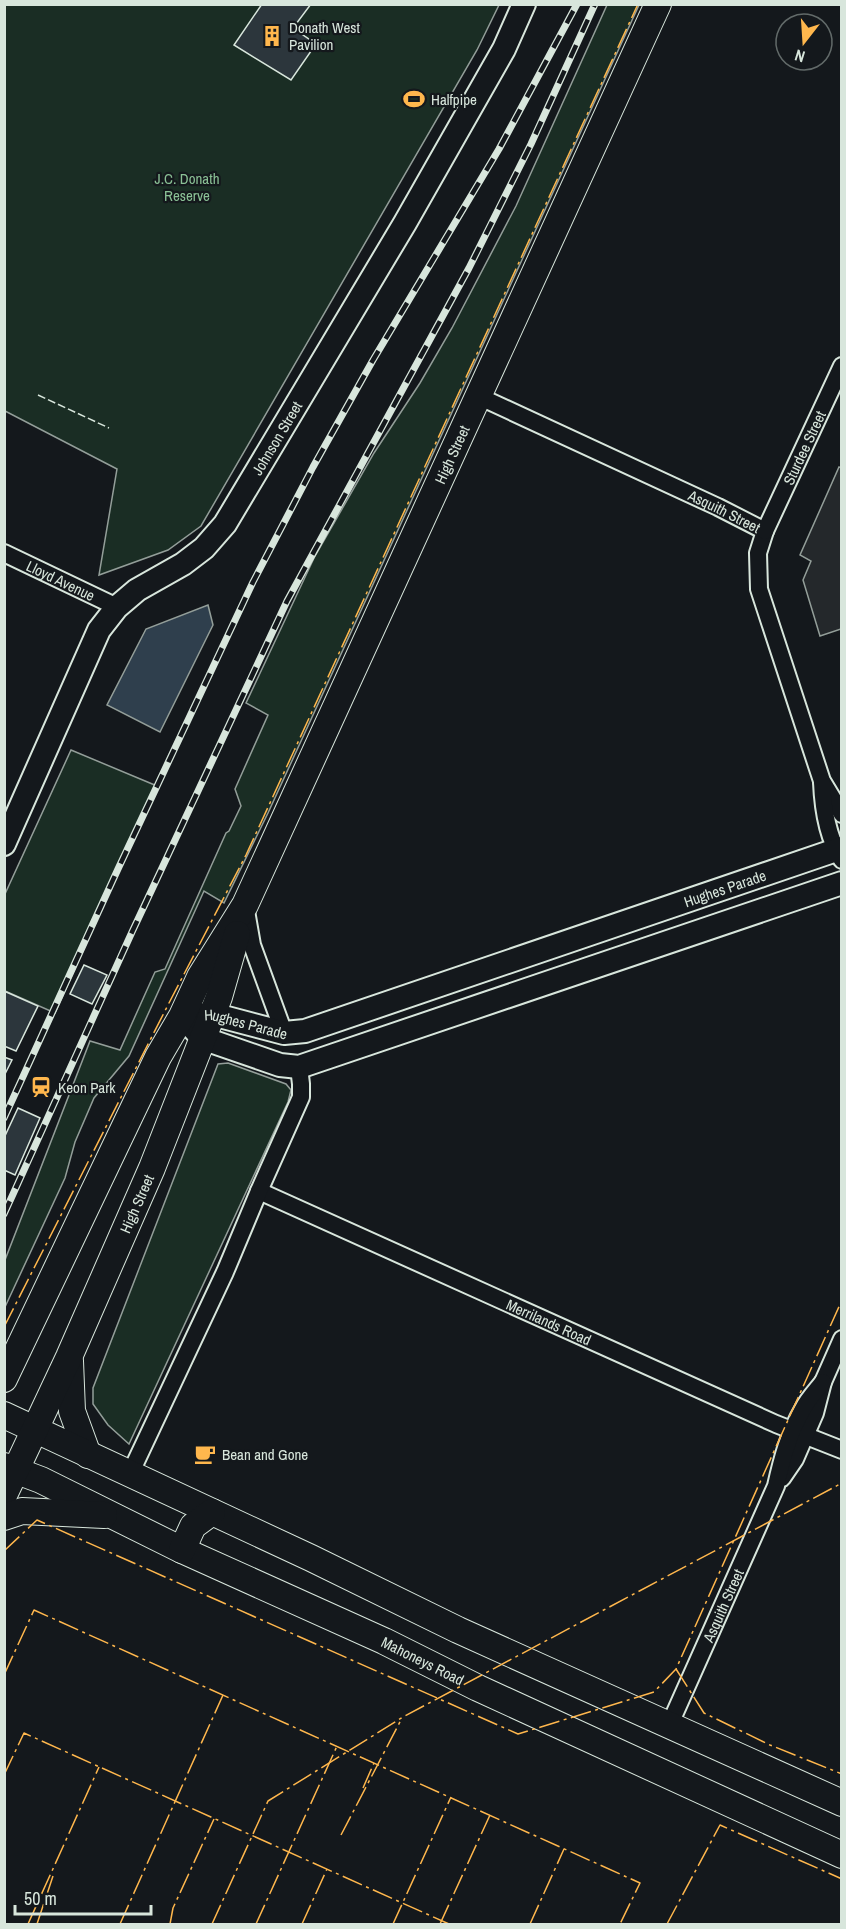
<svg xmlns="http://www.w3.org/2000/svg" width="846" height="1929" font-family="'Archivo Narrow',sans-serif">
  <style>
    .green { fill: #1a2d24; stroke: #939e99; stroke-width: 1.5 }
    .parking { fill: #24282b; stroke: #939e99; stroke-width: 1.5 }
    .water { fill: #2f3f4d; stroke: #939e99; stroke-width: 1.5 }
    .building { fill: #2c363c; stroke: #d8e6dc; stroke-width: 1.5 }
    .lines { fill: none; stroke-linecap: round; stroke-linejoin: round }
    .street-casing { stroke: #d8e6dc; stroke-width: 20 }
    .secondary-casing { stroke: #d8e6dc; stroke-width: 26 }
    .primary-casing { stroke: #d8e6dc; stroke-width: 28 }
    .street { stroke: #14181c; stroke-width: 16 }
    .secondary { stroke: #14181c; stroke-width: 22 }
    .primary { stroke: #14181c; stroke-width: 26 }
    .rail-casing { stroke: #d8e6dc; stroke-width: 7 }
    .rail { stroke: #14181c; stroke-width: 4.5; stroke-dasharray: 14; stroke-linecap: butt }
    .fence { stroke: #d8e6dc; stroke-width: 1.5; stroke-dasharray: 8 3; stroke-linecap: butt }
    .power { stroke: #ffb74d; stroke-width: 1.5; stroke-dasharray: 21 4.5 3 4.5; stroke-linecap: butt }
    .labels { text-anchor: middle; dominant-baseline: central; stroke-width: 4.5; stroke-linejoin: round; paint-order: stroke }
    .poi-label { font-size: 15px; fill: #d8e6dc; stroke: #14181c; text-anchor: start }
    .park-label { font-size: 15px; fill: #8ac095; stroke: #14181c }
    .street-label { font-size: 15px; fill: #d8e6dc; stroke: #14181c }
  </style>
  <rect width="100%" height="100%" fill="#14181c"/>
  <g class="green">
    <path d="M4,5h495l-22,45 -276,476 -33,24 -69,25 18,-106 -112,-58z"/>
    <path d="M607,5h32l-371,808 -44,90 -20,-12 -75,165 -35,42 -19,44 -10,36 -60,129v-47l85,-219 30,9 35,-78 10,-3 61,-136 3,-2 12,-25 -6,-17 33,-74 -22,-12 68,-145 60,-105 46,-70 32,-55 64,-122z"/>
    <path d="M71,750l86,36 -102,227 -50,-22v-97z"/>
    <path d="M228,1063l58,21 5,6 -3,12 -159,342 -21,-19 -15,-21v-16l125,-324z"/>
  </g>
  <path class="parking" d="M839,467l3,1 -1,161 -21,7 -17,-56 8,-19 -11,-6z"/>
  <path class="water" d="M208,605l5,20 -53,107 -53,-27 39,-76z"/>
  <g class="building">
    <path d="M262,4h49l-18,24 23,16 -25,36 -57,-35z"/>
    <path d="M84,965l23,10 -15,29 -22,-10z"/>
    <path d="M4,991l34,15 -22,45 -12,-5z"/>
    <path d="M4,1057l8,3 -8,16z"/>
    <path d="M18,1108l22,10 -25,57 -11,-5v-32z"/>
  </g>
  <g class="lines">
    <defs>
      <g id="street">
        <path id="s1" d="M478,396l240,111 47,24 -7,22 1,36 63,192 20,33"/>
        <path id="s2" d="M765,531l77,-165"/>
        <path id="s3" d="M4,553l113,54"/>
        <path d="M822,782c1,26 5,55 20,78"/>
        <path d="M245,905l7,40 32,88"/>
        <path id="s4" d="M259,1191l517,233 66,26"/>
        <path d="M130,1474l95,-202 34,-81 42,-94v-13l-2,-17"/>
        <path d="M782,1478l13,-19 20,-46 8,-31 19,-43"/>
        <path id="s5" d="M669,1726l107,-240c6,-27 13,-53 27,-77 5,-10 13,-18 20,-27"/>
      </g>
      <g id="secondary">
        <path id="s6" d="M4,844l95,-214 18,-23 20,-17 46,-26 21,-16 21,-24 180,-301 99,-174 20,-45"/>
        <path id="s7" d="M195,1015l17,-1 72,19 21,-2 537,-183"/>
        <path d="M182,1016l20,22 78,27 19,2 543,-184"/>
      </g>
      <g id="primary">
        <path d="M70,1361l2,50 16,44"/>
        <path id="s8" d="M4,1379l154,-322 24,-41 18,-39 45,-72 413,-901"/>
        <path d="M4,1415l307,143 147,72 384,173"/>
        <path id="s9" d="M4,1466l37,14 141,70 202,91 94,47 364,167"/>
        <path id="s10" d="M4,1495l65,-138 83,-189 67,-171 18,-63"/>
        <path d="M4,1517l18,-6 82,4"/>
        <path d="M182,1550l11,-24 19,-14"/>
      </g>
    </defs>
    <use href="#street" class="street-casing"/>
    <use href="#secondary" class="secondary-casing"/>
    <use href="#primary" class="primary-casing"/>
    <use href="#street" class="street"/>
    <use href="#secondary" class="secondary"/>
    <use href="#primary" class="primary"/>
    <defs>
      <g id="rail">
        <path d="M4,1118l114,-249 135,-287 60,-115 60,-107 126,-211 78,-145"/>
        <path d="M4,1214l128,-282 155,-331 182,-333 62,-124 64,-140"/>
      </g>
    </defs>
    <use href="#rail" class="rail-casing"/>
    <use href="#rail" class="rail"/>
    <path class="fence" d="M38,395l71,33"/>
    <g class="power">
      <path d="M4,1327l165,-324 77,-148 392,-851"/>
      <path d="M4,1551l33,-31 481,214 136,-42 22,-23 166,-369"/>
      <path d="M676,1669l28,44 66,32 72,29"/>
      <path d="M4,1675l30,-65 606,273 -20,41"/>
      <path d="M4,1775l20,-42 425,191"/>
      <path d="M363,1788l11,-25"/>
      <path d="M341,1835l61,-117"/>
      <path d="M28,1924l71,-157"/>
      <path d="M37,1924l16,-48"/>
      <path d="M120,1924l103,-229"/>
      <path d="M170,1924l3,-16 41,-89"/>
      <path d="M212,1924l56,-123 135,-84 439,-234"/>
      <path d="M256,1924l81,-178"/>
      <path d="M302,1924l25,-55"/>
      <path d="M393,1924l58,-127"/>
      <path d="M440,1924l50,-109"/>
      <path d="M530,1924l34,-75"/>
      <path d="M667,1924l53,-99 122,54"/>
    </g>
  </g>
  <defs>
    <symbol id="building-bare" viewBox="-9 -9 18 18"><path d="M-4-6H4V6H1V3H-1V6H-4ZM-2.5-4.3h1.7v1.8h-1.7ZM.8-4.3h1.7v1.8H.8ZM-2.5-1h1.7V.8h-1.7ZM.8-1h1.7V.8H.8Z" fill="#ffb74d" stroke="#14181c" stroke-width="2.5" paint-order="stroke"/></symbol>
    <symbol id="stadium-bare" viewBox="-9 -9 18 18"><path d="M0-5a6.5 5 0 1 0 0 10a6.5 5 0 1 0 0-10ZM-3.5-1.8h7v3.6h-7Z" fill="#ffb74d" stroke="#14181c" stroke-width="2.5" paint-order="stroke"/></symbol>
    <symbol id="station-bare" viewBox="-9 -9 18 18"><path d="M-3-6H3Q5-6 5-4V2Q5 4 3 4L4.5 6H3L1.5 4h-3L-3 6H-4.5L-3 4Q-5 4-5 2V-4Q-5-6-3-6ZM-3.5-4v3h7v-3ZM-3.5 1v1.5H-2V1ZM2 1v1.5H3.5V1Z" fill="#ffb74d" stroke="#14181c" stroke-width="2.5" paint-order="stroke"/></symbol>
    <symbol id="cafe-bare" viewBox="-9 -9 18 18"><path d="M-5.5-4.5H6V0H3Q3 3.5 0 3.5H-2.5Q-5.5 3.5-5.5 0ZM3-3.2v2h1.7v-2ZM-6 4.5H4V6H-6Z" fill="#ffb74d" stroke="#14181c" stroke-width="2.5" paint-order="stroke"/></symbol>
  </defs>
  <g fill-rule="evenodd">
    <use href="#building-bare" x="257" y="21" width="30" height="30"/>
    <use href="#stadium-bare" x="399" y="84" width="30" height="30"/>
    <use href="#station-bare" x="26" y="1072" width="30" height="30"/>
    <use href="#cafe-bare" x="190" y="1439" width="30" height="30"/>
  </g>
  <g class="labels">
    <g class="poi-label">
      <text x="289" y="27">Donath West<tspan x="289" dy="17">Pavilion</tspan></text>
      <text x="431" y="99">Halfpipe</text>
      <text x="58" y="1087">Keon Park</text>
      <text x="222" y="1454">Bean and Gone</text>
    </g>
    <g class="park-label">
      <text x="187" y="178">J.C. Donath<tspan x="187" dy="17">Reserve</tspan></text>
    </g>
    <g class="street-label">
      <text stroke="none"><textPath href="#s6" startOffset="501">Johnson Street</textPath></text>
      <text stroke="none"><textPath href="#s2" startOffset="92">Sturdee Street</textPath></text>
      <text stroke="none"><textPath href="#s8" startOffset="1028">High Street</textPath></text>
      <text stroke="none"><textPath href="#s1" startOffset="272">Asquith Street</textPath></text>
      <text stroke="none"><textPath href="#s3" startOffset="63">Lloyd Avenue</textPath></text>
      <text stroke="none"><textPath href="#s7" startOffset="556">Hughes Parade</textPath></text>
      <text stroke="none"><textPath href="#s7" startOffset="52">Hughes Parade</textPath></text>
      <text stroke="none"><textPath href="#s10" startOffset="320">High Street</textPath></text>
      <text stroke="none"><textPath href="#s4" startOffset="318">Merrilands Road</textPath></text>
      <text stroke="none"><textPath href="#s5" startOffset="132">Asquith Street</textPath></text>
      <text stroke="none"><textPath href="#s9" startOffset="462">Mahoneys Road</textPath></text>
    </g>
  </g>
  <rect width="846" height="1929" fill="none" stroke="#d8e6dc" stroke-width="12"/>
  <g transform="translate(804 42) rotate(197)"><circle r="28" fill="#14181c" stroke="#626a69" stroke-width="1.5"/>
  <path d="M0-4.5L10 22L0 15L-10 22Z" fill="#ffb74d"/>
  <text y="-9" font-size="16" font-weight="bold" text-anchor="middle" fill="#d8e6dc">N</text>
  </g>
  <path d="M15 1905v9h136v-9" fill="none" stroke="#d8e6dc" stroke-width="3"/>
  <text x="24" y="1905" font-size="18" fill="#d8e6dc" stroke="#14181c" stroke-width="4.5" paint-order="stroke">50 m</text>
</svg>
